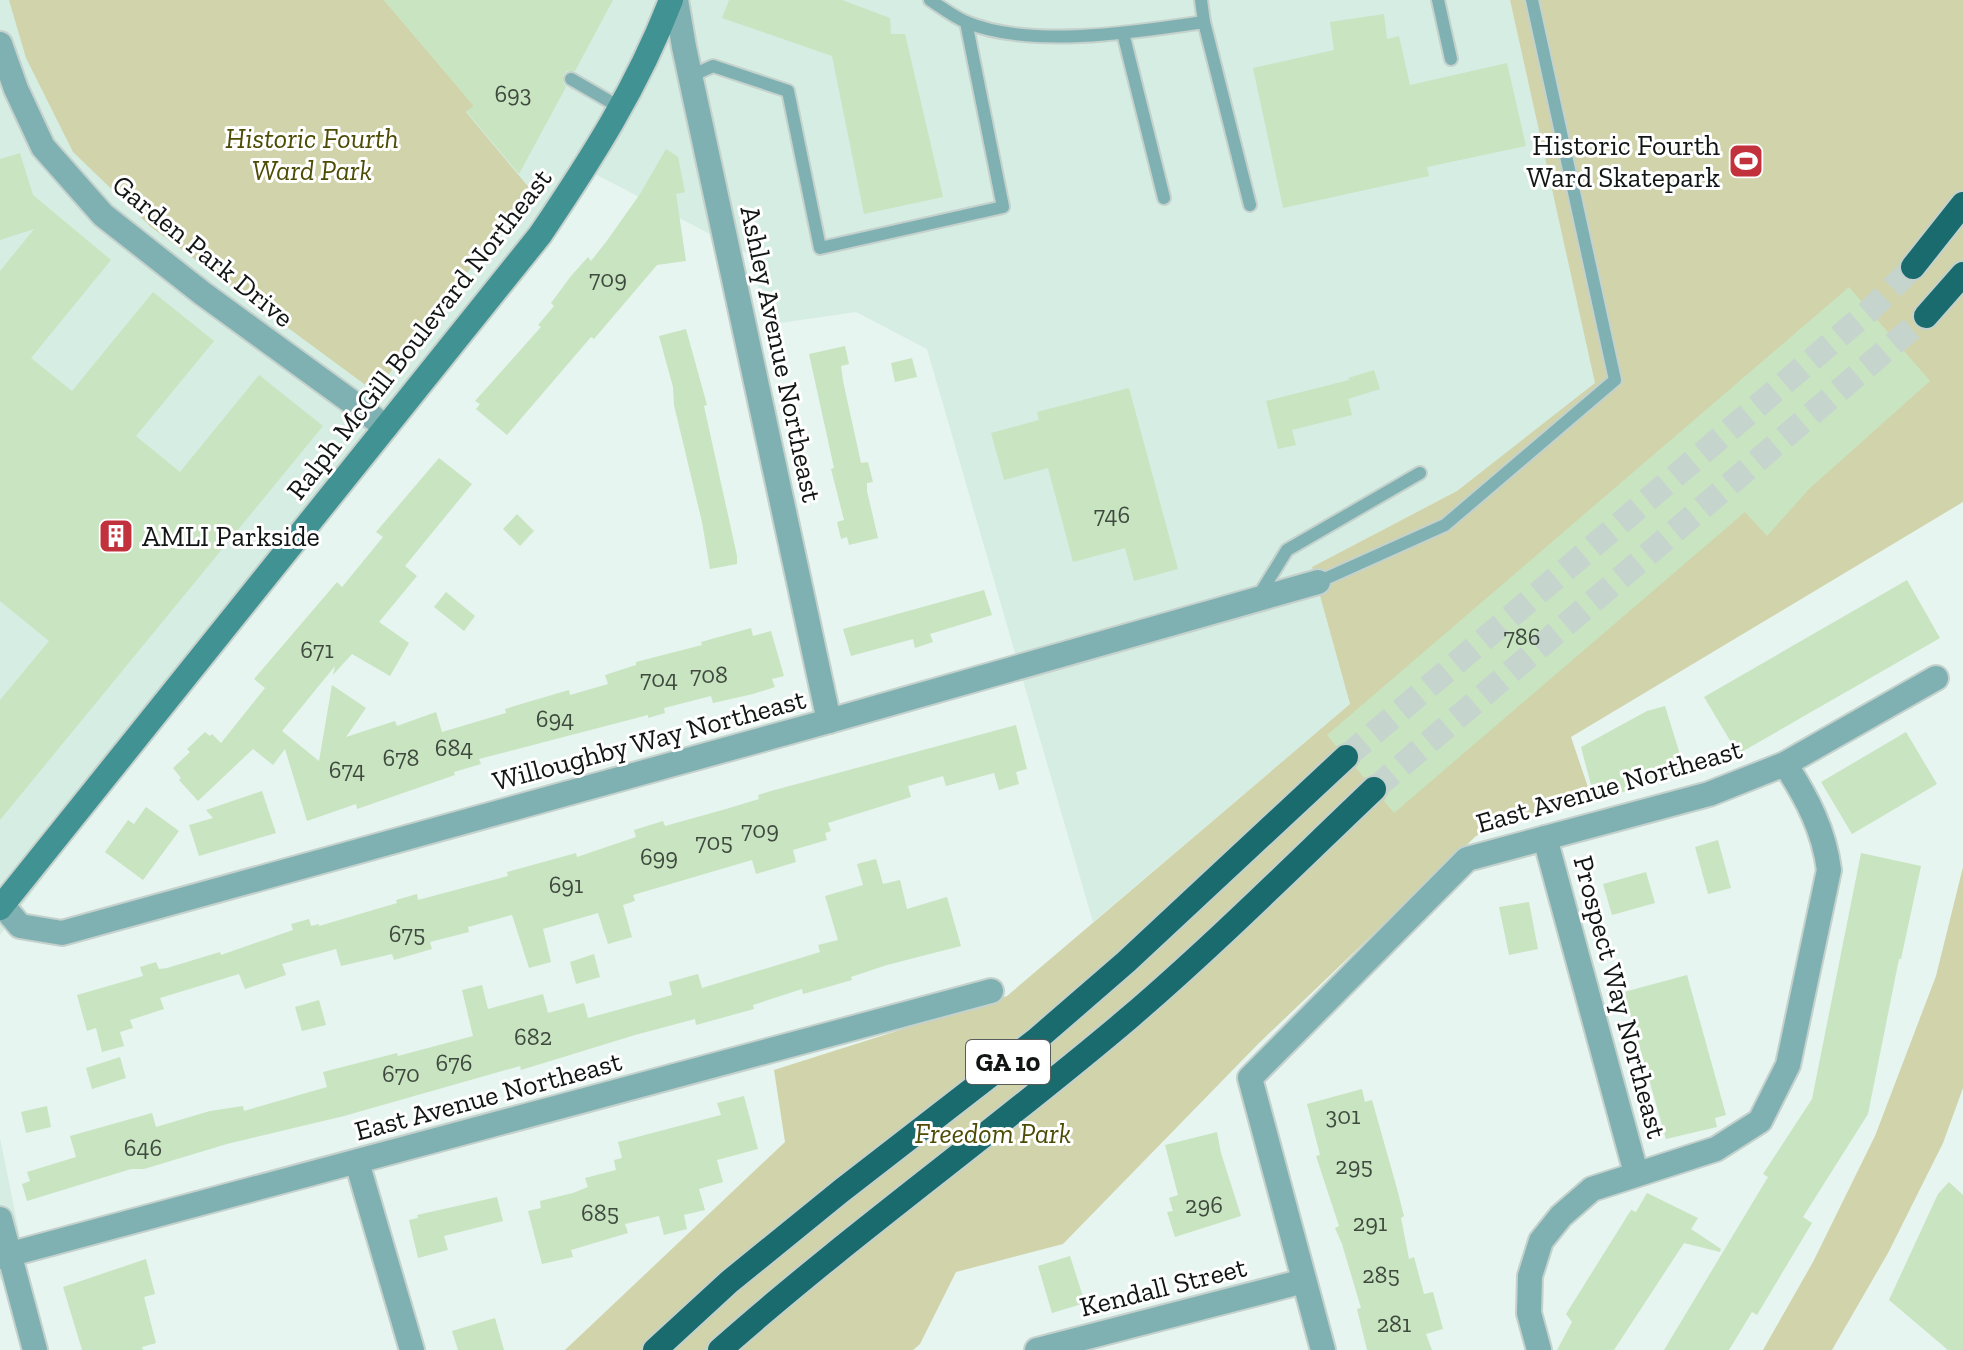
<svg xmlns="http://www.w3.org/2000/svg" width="1963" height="1350" font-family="'Zilla Slab',serif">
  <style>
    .built { fill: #d5ede2 }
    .green { fill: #d1d3ab }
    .building { fill: #c9e4c1 }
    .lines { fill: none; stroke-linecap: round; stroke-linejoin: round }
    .trunk-tunnel { stroke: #c6d4ce; stroke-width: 24; stroke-dasharray: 24 12; stroke-linecap: butt }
    .service-casing { stroke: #c4d1cc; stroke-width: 16 }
    .minor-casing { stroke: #c4d1cc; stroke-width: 28 }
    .secondary-casing { stroke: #c4d1cc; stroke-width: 28 }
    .trunk-casing { stroke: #c4d1cc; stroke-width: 28 }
    .service { stroke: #80b1b2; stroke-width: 12 }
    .minor { stroke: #80b1b2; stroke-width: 24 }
    .secondary { stroke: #419293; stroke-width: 24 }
    .trunk { stroke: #1a6b6d; stroke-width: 24 }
    .labels { text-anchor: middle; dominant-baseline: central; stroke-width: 6; stroke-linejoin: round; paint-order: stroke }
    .number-label { font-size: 24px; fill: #3f4a3f }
    .shield { fill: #fff; stroke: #585c5a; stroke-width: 2 }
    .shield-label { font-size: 26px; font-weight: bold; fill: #111614 }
    .park-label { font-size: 28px; font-style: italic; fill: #4d4c05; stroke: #fff }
    .poi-label { font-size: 28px; fill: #111614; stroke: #fff; text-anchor: end }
    .street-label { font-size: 28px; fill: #111614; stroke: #fff }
  </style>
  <rect width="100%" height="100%" fill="#e6f5ef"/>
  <g class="built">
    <path d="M0,0h1510l86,383 -139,108 -145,76 38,137 -257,218 -166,-573 -71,-37 -90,13 -14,-69 -174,-91 -578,770z"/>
    <path d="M0,1138l27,134 -27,8z"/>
  </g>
  <g class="green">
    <path d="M9,0h375l90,106 -8,6 65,78 -156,202 -224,-165 -78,-75 -47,-94z"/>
    <path d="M1510,0h453v502l-392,235 20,59 -115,40 -217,207 -196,201 -107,28 -36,72 -7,6h-348l220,-208 -11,-72 233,-74 343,-292 -38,-137 145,-76 138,-108z"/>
    <path d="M1963,867v221l-20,55 -55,110 -56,97h-69l50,-88 62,-126 61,-160z"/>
  </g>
  <g class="building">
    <path d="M384,0h229l-38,71h-8l-4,4v8l3,4 -47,87 -53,-63 8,-5z"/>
    <path d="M729,0h113l48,18 1,16h14l38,163 -79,17 -32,-158 -110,-38z"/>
    <path d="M1384,14l3,25 12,-3 11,49 97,-22 19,83 -99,21 2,9 -146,32 -30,-140 81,-18 -4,-28z"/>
    <path d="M666,149l12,8 7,35 -9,2 10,67 -29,4 -63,74 -3,-2 -84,98 -31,-26 4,-5 -5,-3 66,-74 -3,-2 16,-19 -3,-3 20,-27 17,-19 3,4 15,-19 34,-48z"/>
    <path d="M20,153l13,42 78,65 -80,98 41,33 81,-99 61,49 -78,95 44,36 79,-97 64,51 -323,394v-120l49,-59 -49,-40v-330l34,-42 -34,11v-81z"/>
    <path d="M1849,287l81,94 -121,108 -42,47 -22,-24 -351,301 -10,-12 5,-9 -4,-13 -8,-5 -13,4 -8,-10 4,-7 -3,-14 -7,-4 -14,3 -9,-11z"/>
    <path d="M686,329l21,76 -3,1 33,150v8l-27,5 -8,-47 -28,-117 -1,-18 -14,-51z"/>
    <path d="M845,346l4,18 -8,2 2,15 18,82 7,-1 5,20 -6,1v8l11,47 -29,7 -2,-8 -6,2 -4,-17 7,-2 -13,-51 3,-1 -25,-114z"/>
    <path d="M912,358l5,19 -22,5 -4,-19z"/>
    <path d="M1374,370l6,19 -32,10 4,16 -60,15 4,15 -18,4 -12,-48 83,-21 -1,-2z"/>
    <path d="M1129,388l49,181 -44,12 -9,-33 -52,14 -25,-94 -44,12 -13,-47 48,-13 -2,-8z"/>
    <path d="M439,458l33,26 -67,82 12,10 -38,46 30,21 -19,33 -38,-22 -19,21 2,-9 -53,65 37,30 13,-76 34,23 -20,29 49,-16 2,5 39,-14 6,20 64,-19 -1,-4 23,-7 41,-12 1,5 38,-11 -3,-9 31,-10v-3l66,-17 -1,-3 50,-14 2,8 18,-5 13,45 -12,3 3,8 -22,7 -40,9 -2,-7 -47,12 1,5 -17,5v-3l-169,44 2,5 -27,8 1,3 -98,34 -1,-5 -49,17 -22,-72 -12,16 -20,-16 -55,52 -19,-21 2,-2 -8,-10 17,-16 -3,-3 18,-17 5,4 2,-2 9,9 44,-55 -11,-9 83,-97 5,5 41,-50 -7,-5z"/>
    <path d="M517,514l17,17 -14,15 -17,-17z"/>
    <path d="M1907,580l33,58 -202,116 -34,-57z"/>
    <path d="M984,590l8,25 -62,19 3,8 -18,6 -2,-9 -62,17 -8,-27z"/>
    <path d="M446,592l29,24 -11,15 -30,-24z"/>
    <path d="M1665,706l21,68 -91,26 -14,-53 66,-36z"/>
    <path d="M1016,725l11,44 -11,3 3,12 -20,6 -5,-17 -48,13 -3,-10 -35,10 3,11 -83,26 3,8 -6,2 2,7 -34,10 3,12 -40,12 -4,-14 -119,35 2,6 -12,4 9,32 -24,7 -10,-31 -55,16 8,33 -22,6 -17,-53 -44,12 1,5 -39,10 2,7 -38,11 -2,-6 -51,12 -5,-17 -54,15 4,11 -41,14 -6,-15 -79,24 4,11 -34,11 3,8 -13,4 4,14 -22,6 -6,-24 -9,3 -10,-36 66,-19 -3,-9 16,-5 3,7 8,-1 53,-16 1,3 72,-25 -2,-6 18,-5 2,7 8,-2v2l78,-23 -1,-3 21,-6 1,6 90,-24 -1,-4 69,-19 1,4 59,-20 -2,-7 29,-9 2,5 61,-17 33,-10 -1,-4 13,-4z"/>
    <path d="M1906,732l31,52 -85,50 -31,-52z"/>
    <path d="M262,791l14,42 -77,23 -10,-31 24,-7 -7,-8z"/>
    <path d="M146,807l33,24 -36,49 -38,-28 23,-32 6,4z"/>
    <path d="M1718,840l13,48 -23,6 -13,-47z"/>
    <path d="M1861,853l60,13 -20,93h-2l-31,155 -65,103 9,6 -55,92 -5,-3 -23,38h-65l104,-173 -5,-3 49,-75z"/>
    <path d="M876,859l7,25 17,-4 7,29 40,-12 14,49 -74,19 -36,12 1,3 -49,14 -1,-5 -49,16 1,4 -58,16 -1,-6 -60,16 -114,35 -1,-4 -176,50 -117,28 -83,25h-13l-104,32 -5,-17 8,-3 -3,-9 49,-15 -6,-21 82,-23 4,14 54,-16 33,-5 1,5 83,-24 -4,-15 74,-19 1,3 75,-20 -11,-46 20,-5 6,24 55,-15 5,19 36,-10 4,15 84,-23 -3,-13 29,-8 4,14 118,-36 -2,-7 20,-5 -13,-44 38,-11 -6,-21z"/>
    <path d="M1646,872l9,31 -43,12 -9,-31z"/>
    <path d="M1529,902l9,47 -29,6 -10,-48z"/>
    <path d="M594,954l6,23 -24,7 -6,-22z"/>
    <path d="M1687,975l39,140 -11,3 2,9 -51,12 -42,-147z"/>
    <path d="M319,1000l7,25 -24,6 -7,-24z"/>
    <path d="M120,1057l6,21 -34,11 -6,-21z"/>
    <path d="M1362,1089l3,13 7,-2 24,85 8,31 -3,2 8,41 5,-2 10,37 9,-2 10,37 -17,5 6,16h-65l-10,-41 4,-1 -19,-64 -7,-16 4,-2 -23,-70 4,-1 -13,-51z"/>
    <path d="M744,1096l14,53 -41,11 6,22 -24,7 6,21 -21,5 3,14 -23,6 -5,-19 -34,8 3,9 -57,17 2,7 -31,7 -14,-53 13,-3 -1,-7 33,-8 15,-6 -3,-9 31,-8 -2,-10 8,-2 -4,-16 103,-27 -4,-12z"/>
    <path d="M47,1106l4,21 -25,6 -5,-21z"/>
    <path d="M1217,1132l4,21 20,63 -66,21 -8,-25 6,-1 -4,-13 9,-3 -13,-50z"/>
    <path d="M1949,1182l14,13v155h-15l-59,-50 49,-106z"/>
    <path d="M1647,1193l51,25 -7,11 30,20 -1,3 -36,-9 -70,107h-57l15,-28 -6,-8 65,-104 5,2z"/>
    <path d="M497,1197l6,24 -59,15 4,14 -30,8 -9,-38 9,-2 -1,-3z"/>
    <path d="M1070,1256l15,47 -33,10 -14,-47z"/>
    <path d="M146,1259l9,35 -11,3 12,46 -14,4 1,3h-61l-19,-63z"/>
    <path d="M495,1318l9,32h-46l-6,-19z"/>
  </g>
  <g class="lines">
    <g class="trunk-tunnel">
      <path d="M1346,757l524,-447 43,-43"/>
      <path d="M1374,789l552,-473"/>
    </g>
    <defs>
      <g id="service">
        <path d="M930,0c11,7 24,17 36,22 64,27 171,10 238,0l46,183"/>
        <path d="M1201,0l3,22"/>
        <path d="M1438,0l13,59"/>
        <path d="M1123,33l41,165"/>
        <path d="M691,76l22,-10 75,25 32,157 183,-41 -37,-185"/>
        <path d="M571,79l50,29"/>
        <path d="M1318,582l127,-57 170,-145 -83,-380"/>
        <path d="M1258,597l29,-47 133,-77"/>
      </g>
      <g id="minor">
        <path d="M676,0l8,47 145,674"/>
        <path d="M0,44l16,45 27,58 60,68 99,78 184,134"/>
        <path d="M1545,838l91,335"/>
        <path d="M3,906l17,20 42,7 767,-212 489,-139"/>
        <path d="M357,1162l55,188"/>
        <path d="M0,1219l35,131"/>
        <path d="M0,1257l991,-266"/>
        <path d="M1037,1350l267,-69"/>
        <path d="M1323,1350l-73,-272 217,-219 242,-65 76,-30 151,-86"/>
        <path d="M1539,1350l-10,-37 1,-37 11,-35 20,-25 31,-27 124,-40 44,-28 28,-56 41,-195c-5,-40 -22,-72 -44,-106"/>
      </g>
      <path id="secondary" d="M0,908l540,-673c52,-77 98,-149 131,-235"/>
      <g id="trunk">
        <path d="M1913,267l50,-63"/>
        <path d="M1926,316l37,-42"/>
        <path d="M655,1350l74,-68 112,-91 195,-151 90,-78 220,-205"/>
        <path d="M720,1350c132,-117 276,-219 410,-333 84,-72 163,-151 244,-228"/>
      </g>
    </defs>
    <use href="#service" class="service-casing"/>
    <use href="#minor" class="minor-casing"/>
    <use href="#secondary" class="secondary-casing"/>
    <use href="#trunk" class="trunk-casing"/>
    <use href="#service" class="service"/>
    <use href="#minor" class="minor"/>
    <use href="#secondary" class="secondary"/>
    <use href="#trunk" class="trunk"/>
  </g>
  <defs>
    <symbol id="stadium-square" viewBox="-11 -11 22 22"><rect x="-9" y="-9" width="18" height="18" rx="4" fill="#c2323c" stroke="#fff"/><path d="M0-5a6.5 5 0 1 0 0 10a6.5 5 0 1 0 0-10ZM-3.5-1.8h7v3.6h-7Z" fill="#fff"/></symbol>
    <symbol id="building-square" viewBox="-11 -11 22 22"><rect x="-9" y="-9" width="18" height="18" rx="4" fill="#c2323c" stroke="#fff"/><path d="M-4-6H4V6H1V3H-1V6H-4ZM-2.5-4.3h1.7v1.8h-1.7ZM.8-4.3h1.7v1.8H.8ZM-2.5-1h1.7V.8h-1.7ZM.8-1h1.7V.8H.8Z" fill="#fff"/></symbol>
  </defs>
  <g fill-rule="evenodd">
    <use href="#stadium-square" x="1726" y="141" width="40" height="40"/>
    <use href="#building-square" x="96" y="516" width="40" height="40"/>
  </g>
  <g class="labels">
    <g class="number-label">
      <text x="513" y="93">693</text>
      <text x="608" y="278">709</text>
      <text x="1112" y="514">746</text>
      <text x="1522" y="636">786</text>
      <text x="317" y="649">671</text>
      <text x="709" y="674">708</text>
      <text x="659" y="678">704</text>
      <text x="555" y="718">694</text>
      <text x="454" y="747">684</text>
      <text x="401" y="757">678</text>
      <text x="347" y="769">674</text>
      <text x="760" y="829">709</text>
      <text x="714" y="841">705</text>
      <text x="659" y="856">699</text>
      <text x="566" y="884">691</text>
      <text x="407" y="933">675</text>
      <text x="533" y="1036">682</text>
      <text x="454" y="1062">676</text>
      <text x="401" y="1073">670</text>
      <text x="1343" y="1115">301</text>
      <text x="143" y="1147">646</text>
      <text x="1354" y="1165">295</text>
      <text x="1204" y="1204">296</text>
      <text x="600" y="1212">685</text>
      <text x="1370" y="1222">291</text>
      <text x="1381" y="1274">285</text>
      <text x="1394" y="1323">281</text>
    </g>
    <rect class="shield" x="966" y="1040" width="84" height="44" rx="6"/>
    <g class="shield-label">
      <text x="1008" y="1062">GA 10</text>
    </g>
    <g class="park-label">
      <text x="312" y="138">Historic Fourth<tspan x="312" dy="32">Ward Park</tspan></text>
      <text x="993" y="1133">Freedom Park</text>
    </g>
    <g class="poi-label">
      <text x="1720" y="145">Historic Fourth<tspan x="1720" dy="32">Ward Skatepark</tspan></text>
      <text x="142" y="536" text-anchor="start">AMLI Parkside</text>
    </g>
    <g class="street-label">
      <text transform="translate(203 251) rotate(39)">Garden Park Drive</text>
      <text transform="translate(419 334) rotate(-52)">Ralph McGill Boulevard Northeast</text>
      <text transform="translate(781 354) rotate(78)">Ashley Avenue Northeast</text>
      <text transform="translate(649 740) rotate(-15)">Willoughby Way Northeast</text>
      <text transform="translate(1609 786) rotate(-16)">East Avenue Northeast</text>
      <text transform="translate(1620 997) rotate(75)">Prospect Way Northeast</text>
      <text transform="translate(488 1096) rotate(-15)">East Avenue Northeast</text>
      <text transform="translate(1163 1287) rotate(-14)">Kendall Street</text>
    </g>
  </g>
</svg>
